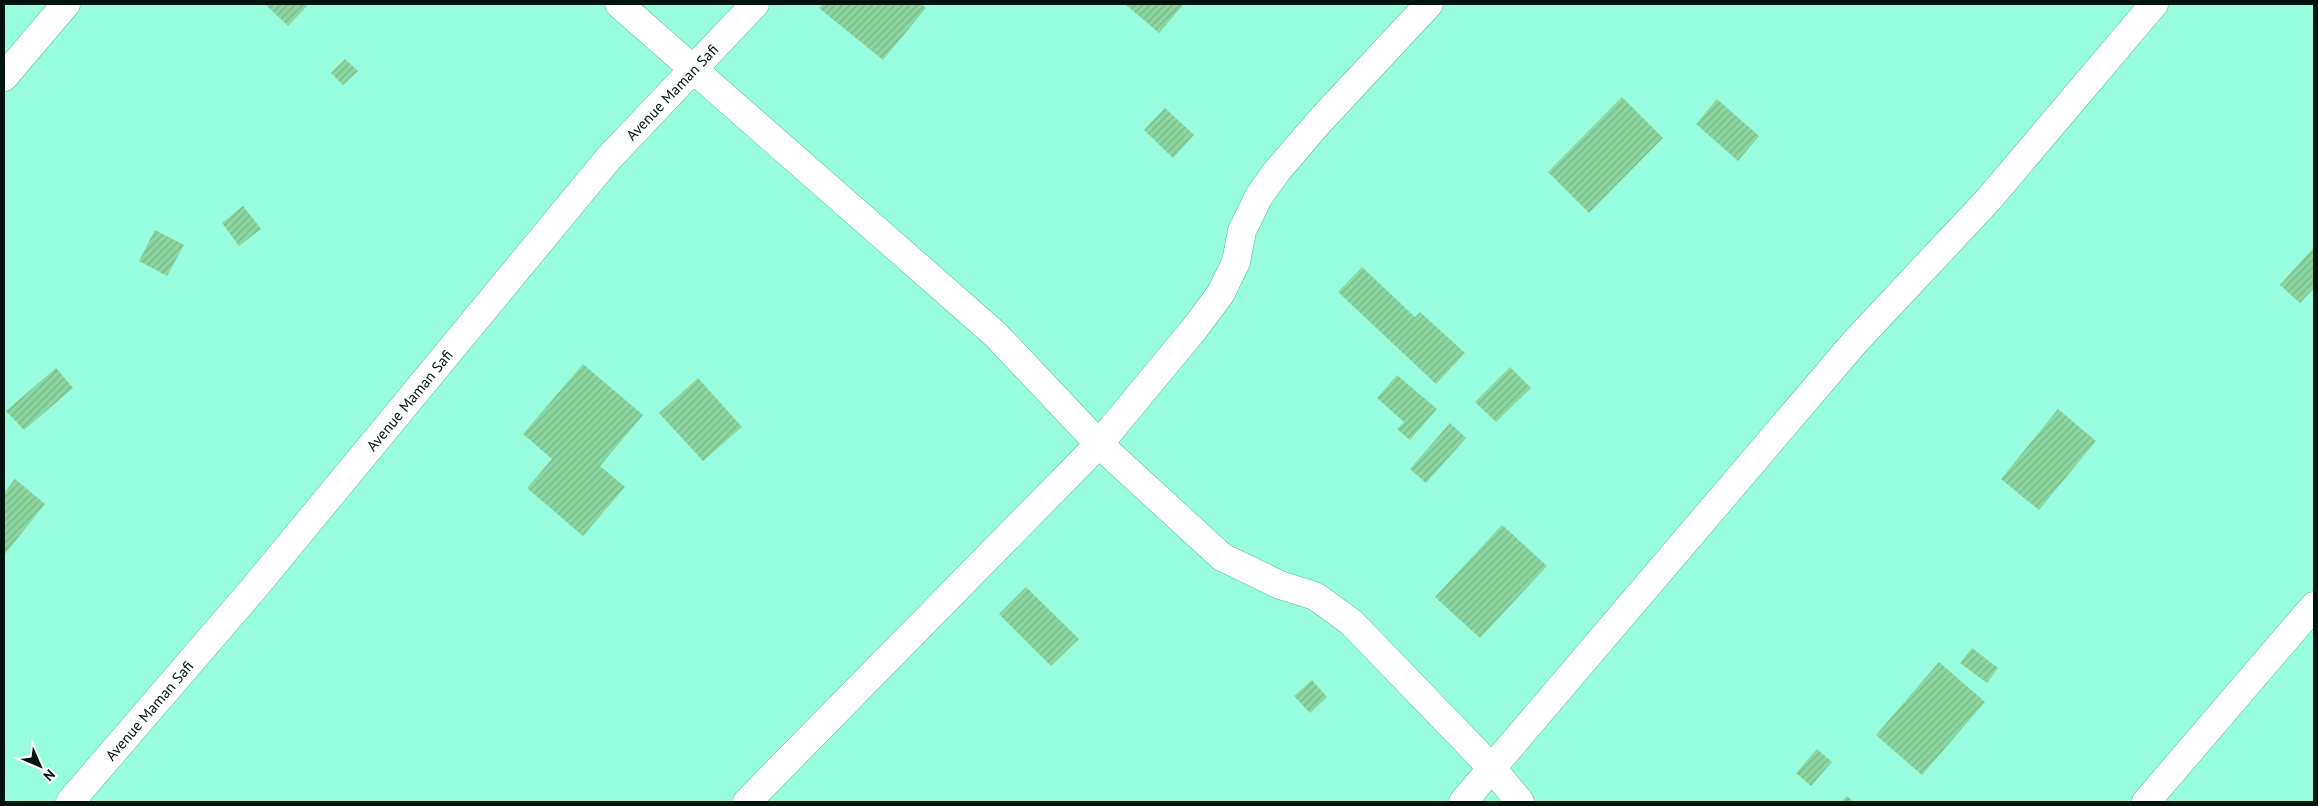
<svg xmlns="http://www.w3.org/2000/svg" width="2318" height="806" font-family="'PT Sans',sans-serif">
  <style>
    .building { fill: url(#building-hatch) }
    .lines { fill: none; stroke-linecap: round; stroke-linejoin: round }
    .minor-casing { stroke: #53bb9d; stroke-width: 29 }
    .minor { stroke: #fff; stroke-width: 28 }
    .labels { text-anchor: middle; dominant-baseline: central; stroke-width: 5; stroke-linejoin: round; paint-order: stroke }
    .street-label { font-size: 15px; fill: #00130d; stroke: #fff }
  </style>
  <defs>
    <pattern id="building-hatch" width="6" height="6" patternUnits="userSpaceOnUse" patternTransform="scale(1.25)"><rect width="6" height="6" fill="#8cd6a0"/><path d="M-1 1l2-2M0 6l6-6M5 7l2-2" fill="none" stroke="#77b789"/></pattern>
  </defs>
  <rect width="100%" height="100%" fill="#97fdde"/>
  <g class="building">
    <path d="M265,4h39l3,2 -19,20z"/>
    <path d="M823,4h98l5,4 -43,52 -64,-52z"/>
    <path d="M1125,4h59l-25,29z"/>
    <path d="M345,59l13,12 -15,14 -12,-12z"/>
    <path d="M1622,97l41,41 -74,75 -41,-41z"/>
    <path d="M1717,99l42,37 -21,25 -42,-37z"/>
    <path d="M1165,108l29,27 -21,23 -29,-28z"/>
    <path d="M243,206l18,23 -22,17 -17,-23z"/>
    <path d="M155,230l29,15 -17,31 -28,-15z"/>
    <path d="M2314,247v41l-14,15 -20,-18z"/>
    <path d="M1362,267l53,50 5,-5 45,41 -29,31 -98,-92z"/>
    <path d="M583,364l60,51 -43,51 25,21 -42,49 -56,-48 25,-29 -29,-25z"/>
    <path d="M1510,367l21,21 -35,34 -21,-20z"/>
    <path d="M56,368l17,20 -49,42 -18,-19z"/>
    <path d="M1397,375l40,34 -27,31 -13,-11 7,-7 -27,-24z"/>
    <path d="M698,378l44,49 -39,34 -44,-48z"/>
    <path d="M2058,409l38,32 -57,69 -38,-31z"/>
    <path d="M1450,423l16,15 -40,45 -16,-14z"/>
    <path d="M15,479l30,25 -41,51v-62z"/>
    <path d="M1502,525l45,41 -67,72 -45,-41z"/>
    <path d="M1026,587l53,52 -28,27 -52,-52z"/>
    <path d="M1972,648l26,20 -11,15 -27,-20z"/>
    <path d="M1939,662l46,40 -63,73 -46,-40z"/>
    <path d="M1312,680l15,17 -17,16 -16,-17z"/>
    <path d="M1817,749l15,13 -21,24 -15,-13z"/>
    <path d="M1847,796l7,6h-13z"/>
  </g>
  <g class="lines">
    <defs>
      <g id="minor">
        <path d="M619,4l376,330 104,110 123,113 58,28 35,11 36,26 141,146 28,34"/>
        <path d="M4,77l62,-73"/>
        <path id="s1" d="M70,802l184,-214 354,-429 147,-155"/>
        <path d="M747,802l352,-358 96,-116 26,-35 15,-31 6,-31 17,-35 18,-25 42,-49 110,-118"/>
        <path d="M1463,802l391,-459 135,-144 165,-195"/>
        <path d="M2146,802l168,-196"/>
      </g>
    </defs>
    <use href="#minor" class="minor-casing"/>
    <use href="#minor" class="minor"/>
  </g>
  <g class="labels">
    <g class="street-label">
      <text stroke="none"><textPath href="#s1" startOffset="931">Avenue Maman Safi</textPath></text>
      <text stroke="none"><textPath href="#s1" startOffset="526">Avenue Maman Safi</textPath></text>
      <text stroke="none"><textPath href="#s1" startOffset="121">Avenue Maman Safi</textPath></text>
    </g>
  </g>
  <rect width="2318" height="806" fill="none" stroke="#00130d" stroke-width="10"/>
  <g transform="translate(40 766) rotate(135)" stroke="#ffffff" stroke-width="4" paint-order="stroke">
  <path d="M0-4L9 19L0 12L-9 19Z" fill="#00130d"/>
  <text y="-8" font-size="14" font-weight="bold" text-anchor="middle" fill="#00130d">N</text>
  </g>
</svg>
